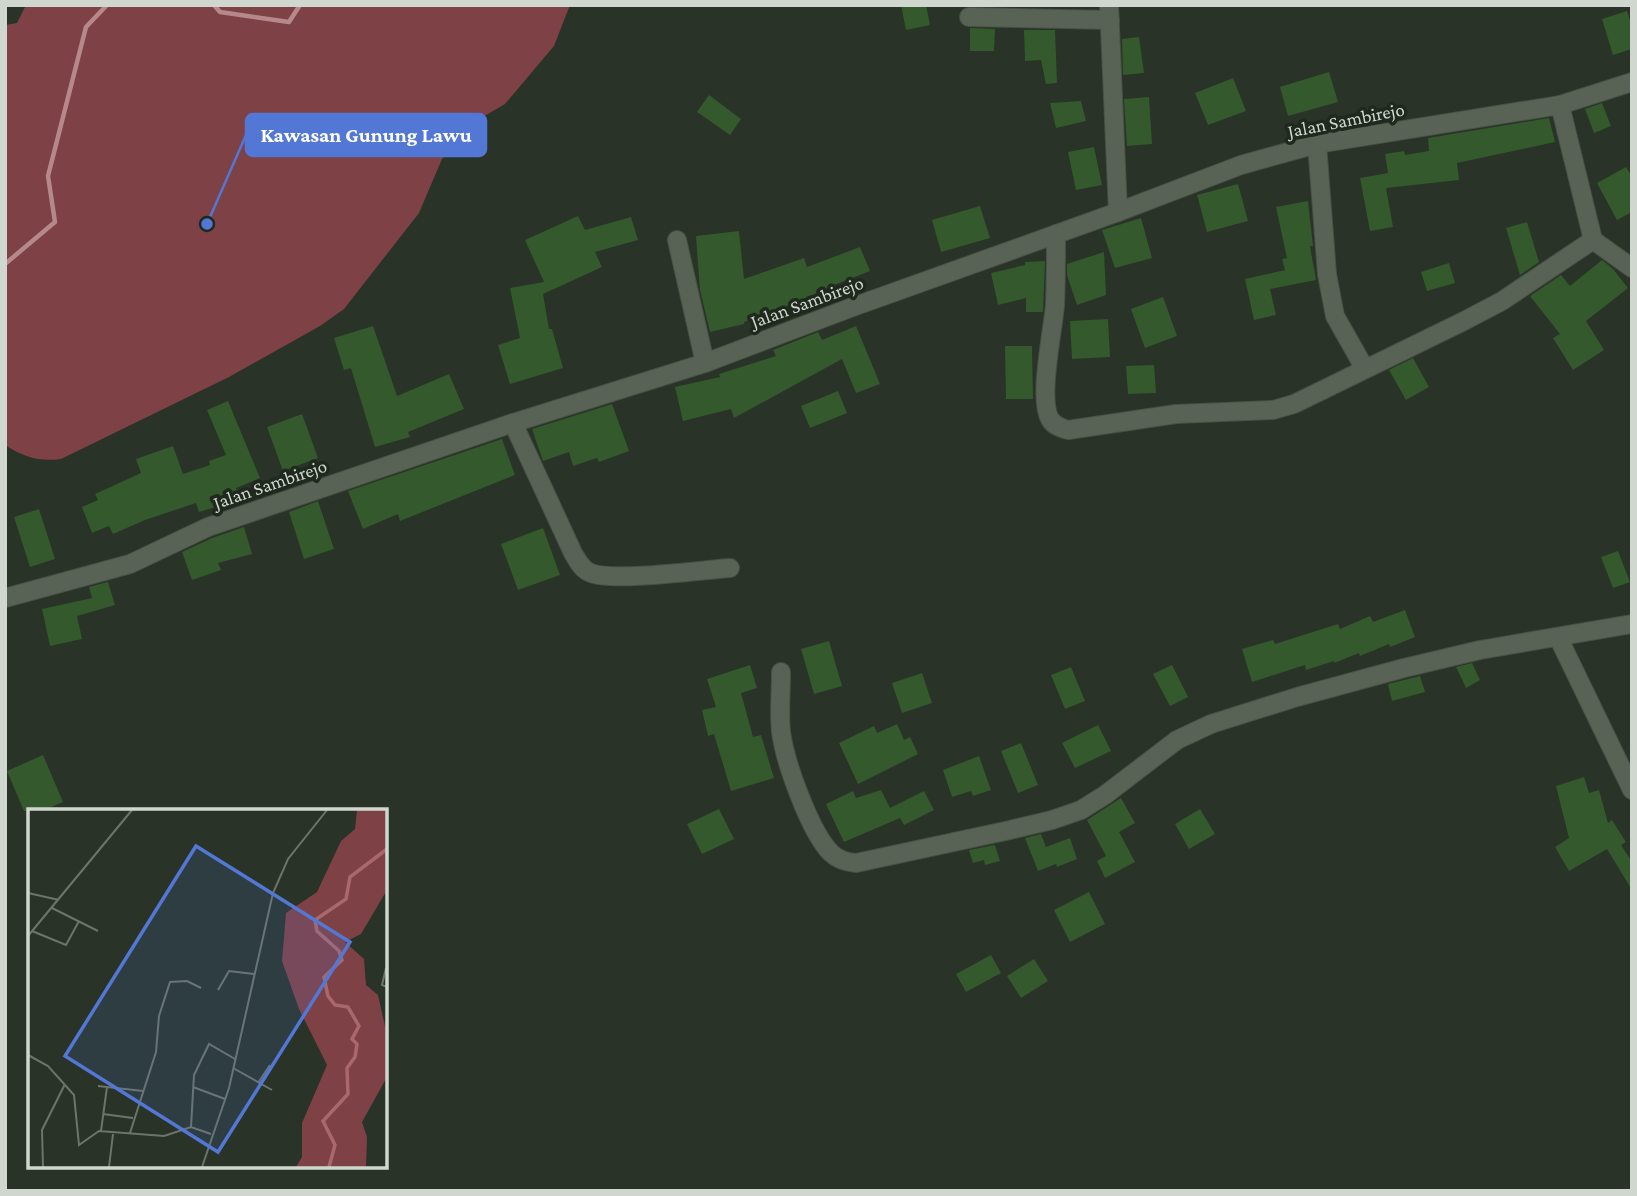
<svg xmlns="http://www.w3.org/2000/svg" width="1637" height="1196" font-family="'Crimson Pro',serif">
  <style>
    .forest { fill: #7e4146 }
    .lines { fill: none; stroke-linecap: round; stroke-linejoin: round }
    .stream { stroke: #b5898a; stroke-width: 4.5 }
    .building { fill: #33592c }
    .minor-casing { stroke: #475045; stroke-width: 20 }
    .minor { stroke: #586356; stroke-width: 18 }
    .labels { text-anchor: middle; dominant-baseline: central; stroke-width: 7; stroke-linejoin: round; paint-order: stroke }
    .street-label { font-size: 19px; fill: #d0d7cf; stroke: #20291e }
    .inset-river { fill: none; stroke: #a9686c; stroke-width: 3.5 }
    .inset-road { fill: none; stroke: #6c756a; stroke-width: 2 }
    .view { fill: #5377d5; fill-opacity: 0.15; stroke: #5377d5; stroke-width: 3.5 }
    .inset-edge { fill: none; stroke: #d0d7cf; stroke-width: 3.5 }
    .leader { fill: none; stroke: #5377d5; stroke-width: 2.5 }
    .callout-dot { fill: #5377d5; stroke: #20291e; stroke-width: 2.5 }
    .callout { fill: #5377d5; stroke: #5377d5; stroke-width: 2.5 }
    .callout-label { font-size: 21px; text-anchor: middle; font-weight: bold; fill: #fff }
  </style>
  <rect width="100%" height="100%" fill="#293327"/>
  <path class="forest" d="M26,5h544l-16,41 -49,58 -24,14 -39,41 -23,54 -75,96 -24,17 -91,51 -168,82c-22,3 -37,-2 -56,-14v-420l12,-2z"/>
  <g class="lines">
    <g class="stream">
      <path d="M214,5l6,7 69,10 11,-17"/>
      <path d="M5,264l50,-42 -7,-46 38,-149 21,-22"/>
    </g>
  </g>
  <g class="building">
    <path d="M901,5h25l4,20 -24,5z"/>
    <path d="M1627,11l5,16v22l-19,6 -11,-36z"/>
    <path d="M970,28l25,1 -1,22h-24z"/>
    <path d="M1024,30h31l2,53 -11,1 -5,-24 -16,1z"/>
    <path d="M1139,37l5,36 -21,2 -1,-36z"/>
    <path d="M1329,72l9,30 -50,14 -8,-29z"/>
    <path d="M1233,78l13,33 -38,14 -13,-32z"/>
    <path d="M709,95l32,24 -11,16 -33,-23z"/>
    <path d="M1149,97l3,47 -25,2 -3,-47z"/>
    <path d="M1081,101l5,20 -30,7 -6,-25z"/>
    <path d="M1602,103l9,23 -17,7 -9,-24z"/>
    <path d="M1549,118l6,24 -98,21 2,17 -73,8 7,39 -23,4 -10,-53 28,-5 -3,-19 19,-3 1,4 24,-4 -1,-13z"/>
    <path d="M1094,147l8,38 -26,5 -8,-38z"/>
    <path d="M1626,167l6,10v35l-15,8 -20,-37z"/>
    <path d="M1238,184l10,37 -41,11 -10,-37z"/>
    <path d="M1308,201l5,45h-3l6,34 -46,9 6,26 -22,5 -9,-41 40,-9 -3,-11 5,-1 -11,-51z"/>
    <path d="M980,206l10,32 -49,14 -9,-32z"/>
    <path d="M578,216l7,14 46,-13 7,23 -43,12 7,15 -59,27 6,35h3l11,39 -53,16 -12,-39 22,-7 -10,-50 34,-6 -19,-42z"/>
    <path d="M1141,218l11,40 -37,10 -13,-38z"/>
    <path d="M1527,222l12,40 -19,13 -14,-47z"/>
    <path d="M739,231l5,48 60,-21 3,9 53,-20 10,24 -54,21 1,5 -73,25v2l-34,8 -10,-42 -4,-54z"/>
    <path d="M1104,252l2,43 -29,10 -10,-30v-11z"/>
    <path d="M1602,260l11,9 15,19 -42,33 18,29 -31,20 -20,-32 7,-4 -30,-38 31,-21 9,11z"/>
    <path d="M1045,261l-2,51h-17v-14l-28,7 -7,-32 34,-8v-3z"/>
    <path d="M1449,263l6,20 -28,8 -6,-19z"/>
    <path d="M1163,297l14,39 -32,12 -14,-39z"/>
    <path d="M1108,319l2,38 -38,2 -2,-38z"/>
    <path d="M373,326l24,70 52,-22 15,35 -56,23 2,5 -35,10 -24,-79 -7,2 -10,-32z"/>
    <path d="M856,326l24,58 -24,9 -14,-34 -108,59 -3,-9 -48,12 -8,-34 45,-10 -1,-3 57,-18 -3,-6 45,-18 4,8z"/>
    <path d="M1005,346h27l1,53h-27z"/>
    <path d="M1413,358l16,29 -23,13 -17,-30z"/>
    <path d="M1154,365l2,28 -28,1 -2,-28z"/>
    <path d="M838,391l9,22 -37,15 -9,-22z"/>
    <path d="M228,401l32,77 -24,10 2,4 -21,8 2,6 -20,6 -3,-9 -51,17 -32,14 -4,-8 -17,7 -10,-26 16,-7 -3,-6 46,-21 -5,-14 37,-13 10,28 27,-9 -1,-4 17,-6 -19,-45z"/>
    <path d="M612,404l17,47 -30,11 -2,-4 -24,8 -4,-14 -26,9 -11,-32z"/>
    <path d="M302,414l16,44 -35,13 -16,-44z"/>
    <path d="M502,439l13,36 -115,46 -2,-7 -35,15 -15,-38z"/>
    <path d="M318,501l16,48 -30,10 -15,-47z"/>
    <path d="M39,509l16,50 -25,8 -16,-50z"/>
    <path d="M244,527l8,27 -34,9 3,7 -29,10 -10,-28 30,-14z"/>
    <path d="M543,528l17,47 -42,15 -17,-46z"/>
    <path d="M1618,551l12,31 -17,6 -12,-31z"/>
    <path d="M108,582l7,23 -38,11 5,23 -32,7 -8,-37 50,-11 -3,-11z"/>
    <path d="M1405,610l10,27 -25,10 -1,-3 -29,12 -1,-3 -25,10v-2l-28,9 -1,-5 -53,17 -10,-33 31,-9 2,4 63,-20 2,5 30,-13 3,6z"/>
    <path d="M829,641l13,45 -28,8 -13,-45z"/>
    <path d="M1472,663l8,17 -14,8 -10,-21z"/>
    <path d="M750,665l7,23 -16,5 12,44 8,-2 13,43 -43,13 -17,-57 -6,2 -6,-26 14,-3 -9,-28z"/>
    <path d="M1172,665l16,32 -18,9 -17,-32z"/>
    <path d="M1071,667l14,34 -20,8 -14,-34z"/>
    <path d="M922,673l10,30 -30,10 -10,-30z"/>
    <path d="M1420,676l5,16 -33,9 -4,-17z"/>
    <path d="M897,724l7,16 6,-3 8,17 -60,30 -19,-41 35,-17 3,7z"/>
    <path d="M1098,725l13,26 -36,17 -13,-25z"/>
    <path d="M1021,743l17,42 -20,8 -17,-42z"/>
    <path d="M43,755l20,47 -21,9h-18l-17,-40z"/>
    <path d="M979,756l12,34 -18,6 -2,-5 -19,6 -9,-27z"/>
    <path d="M1584,777l5,16 10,-3 9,33 4,-3 14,22 -5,3 11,17v28l-25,-41 -38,22 -14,-24 14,-9 -13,-52z"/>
    <path d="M881,790l9,18 34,-17 10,19 -30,15 -4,-7 -56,24 -18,-38 27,-13 3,7z"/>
    <path d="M1121,798l14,25 -16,9 16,30 -30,16 -8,-17 9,-5 -19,-36z"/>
    <path d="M719,809l15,30 -32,15 -15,-30z"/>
    <path d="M1200,809l15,25 -26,15 -14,-25z"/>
    <path d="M1041,834l5,13 24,-9 7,21 -20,8 -1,-3 -18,7 -13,-33z"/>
    <path d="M995,845l5,16 -15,4 -1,-5 -11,3 -4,-13z"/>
    <path d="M1089,892l16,32 -35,18 -16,-32z"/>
    <path d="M991,955l10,18 -35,19 -10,-18z"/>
    <path d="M1034,959l14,22 -27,17 -14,-22z"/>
  </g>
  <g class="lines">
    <defs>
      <g id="minor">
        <path d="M1109,5l9,207"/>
        <path d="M969,17l141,3"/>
        <path d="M1560,105l33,135 39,28"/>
        <path d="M1317,144l10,130 8,42 30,53"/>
        <path d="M1056,234c0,24 0,48 -1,71 -2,25 -17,94 -5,114 4,7 11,9 18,11l108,-16 97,-4 21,-6 170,-83 38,-20 91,-61"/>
        <path d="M677,240l28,123"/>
        <path d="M513,423l60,130c5,8 9,17 18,20 23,9 111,-3 139,-5"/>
        <path d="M5,598l125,-34 78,-37 305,-104 192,-60 145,-55 268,-96 123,-47 76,-21 243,-39 72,-23"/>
        <path d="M1558,637l74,153"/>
        <path d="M781,672c0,20 -2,41 0,60 4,30 29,100 50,121 7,7 15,9 25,10l154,-33 42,-10 29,-10 24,-15 72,-55 34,-16 86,-27 107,-29 76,-18 152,-26"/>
      </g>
    </defs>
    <use href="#minor" class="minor-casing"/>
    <use href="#minor" class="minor"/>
  </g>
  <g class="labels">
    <g class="street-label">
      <text transform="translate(1346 120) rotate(-11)">Jalan Sambirejo</text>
      <text transform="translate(807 302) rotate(-20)">Jalan Sambirejo</text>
      <text transform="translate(270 484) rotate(-19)">Jalan Sambirejo</text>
    </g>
  </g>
  <g transform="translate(28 809)">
    <rect width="359" height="359" fill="#293327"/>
    <path d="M329,1h30v80l-26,44 -16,8 19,17 2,26 12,10 9,40v42l-25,45 5,15 -1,30h-70l6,-10v-34l25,-58 -28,-56 -17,-48 4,-48 31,-21 24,-51 14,-12z" fill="#7e4146"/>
    <path class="inset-river" d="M301,358l6,-22 -12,-24 25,-27 -1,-26 8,-11 2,-13 -5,-5 7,-13 -11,-19 -13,-2 -7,-9 -4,-19 18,-17 -3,-9 -22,-20 -2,-11 31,-21 4,-22 37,-28"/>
    <path class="inset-road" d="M0,84l31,7M24,99l46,23M4,122l34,14 13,-24M0,127l104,-126M358,159l-4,17 5,2M190,181l11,-19 25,3M0,246l20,11 26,29 5,50 20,-14 65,5 27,-9 20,7M205,259l39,22M230,274l12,-18M70,277l45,5M165,278l32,12M75,305l30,4M163,318l3,-52 15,-31 26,15M73,322l6,-44M102,324l26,-81 3,-36 11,-34 17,-1 14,7M15,358l-1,-37 23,-46M81,358l4,-33M174,358l27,-79 44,-195 15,-34 39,-49"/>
    <path class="view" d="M168,37l154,96 -132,210 -153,-96z"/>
    <rect width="359" height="359" class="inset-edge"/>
  </g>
  <path class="leader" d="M207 224L246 135"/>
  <circle class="callout-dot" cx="207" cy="224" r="7"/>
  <rect class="callout" x="246" y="114" width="240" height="42" rx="7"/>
  <g class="callout-label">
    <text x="366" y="142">Kawasan Gunung Lawu</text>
  </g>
  <rect width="1637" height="1196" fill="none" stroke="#d0d7cf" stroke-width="14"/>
</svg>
